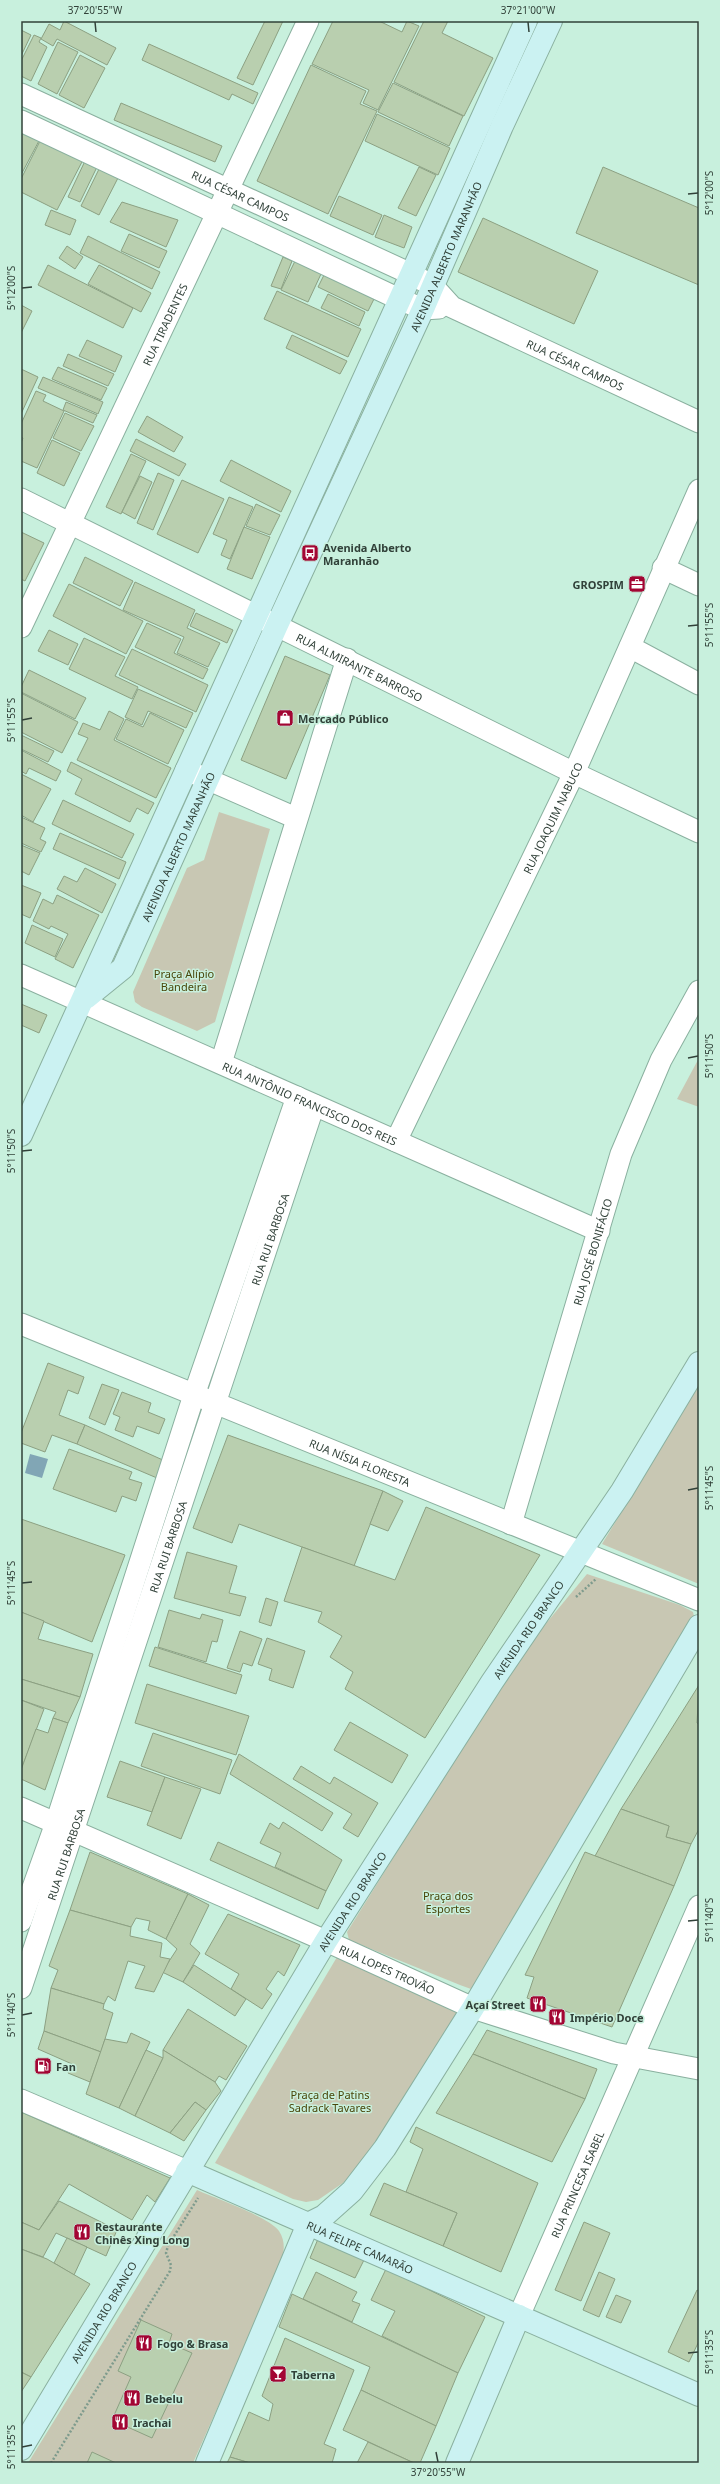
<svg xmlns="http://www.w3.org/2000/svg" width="720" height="2484" font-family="'Noto Sans',sans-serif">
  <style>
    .green { fill: #c8c7b3 }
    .water { fill: #81a6b5 }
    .building { fill: #b9cfaf; stroke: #8ca082 }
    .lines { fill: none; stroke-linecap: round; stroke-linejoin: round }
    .street-casing { stroke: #8ab09f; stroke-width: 23 }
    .secondary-casing { stroke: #8ab09f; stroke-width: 24 }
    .path { stroke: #7e9b8d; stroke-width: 2.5; stroke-dasharray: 2 2; stroke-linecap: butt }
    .street { stroke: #fff; stroke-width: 21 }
    .secondary { stroke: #cbf2f2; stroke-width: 22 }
    .ticks { fill: none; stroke: #314139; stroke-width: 1.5 }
    .labels { text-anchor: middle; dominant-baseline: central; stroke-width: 3; stroke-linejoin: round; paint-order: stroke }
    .street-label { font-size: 11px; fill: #314139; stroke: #c8f0dd }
    .poi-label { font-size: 11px; font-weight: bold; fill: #314139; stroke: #c8f0dd; text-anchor: start }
    .park-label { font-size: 11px; fill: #4a460b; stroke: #c8f0dd }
    .neatline { fill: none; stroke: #314139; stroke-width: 1.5 }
    .ticks-label { font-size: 10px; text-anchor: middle; fill: #314139 }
  </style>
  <rect width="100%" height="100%" fill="#c8f0dd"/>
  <g class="green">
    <path d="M219,812l51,17 -55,193 -18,9 -55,-24 -7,-5 -2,-10 54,-124 17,-8z"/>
    <path d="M699,1058v49l-22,-8z"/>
    <path d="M699,1385v199l-97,-40z"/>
    <path d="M587,1574l93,31 13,7 2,9 -216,363 -8,5 -11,-4 -111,-45 -2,-8 172,-276z"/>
    <path d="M337,1957l122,55 -100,160 -41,28 -12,2 -13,-3 -78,-36z"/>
    <path d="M197,2190c18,8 72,27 82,41 7,11 5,21 2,33l-88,199h-165z"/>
  </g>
  <path class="water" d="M30,1454l18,5 -6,19 -17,-5z"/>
  <g class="building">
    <path d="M64,21l52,27 -9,17 -50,-26 -4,7 -12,-7 8,-15 11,6z"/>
    <path d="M265,21h18l-30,64 -16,-7z"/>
    <path d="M333,21h46l23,11 5,-11 12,5 -41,84 -15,-7 6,-13 -57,-26z"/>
    <path d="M424,21h24l-6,12 51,25 -29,58 -70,-34z"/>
    <path d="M21,30l10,5 -10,21z"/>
    <path d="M34,35l7,3 -2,4 8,5 -16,34 -10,-5v-15z"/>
    <path d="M58,42l20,10 -21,42 -19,-10z"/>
    <path d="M149,44l109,49 -5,11 -21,-10 -3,6 -87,-40z"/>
    <path d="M80,55l25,13 -21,40 -25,-13z"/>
    <path d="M311,65l55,26 -6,13 17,7 -49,103 -71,-33z"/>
    <path d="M393,83l70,33 -14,30 -71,-34z"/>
    <path d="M121,103l101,43 -7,16 -101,-42z"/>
    <path d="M377,114l73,34 -12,27 -73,-34z"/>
    <path d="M21,129l20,8 -19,36 -1,-1z"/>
    <path d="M42,137l42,21 -27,52 -36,-18v-13z"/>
    <path d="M85,161l12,6 -17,35 -12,-5z"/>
    <path d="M100,167l19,9 -20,39 -18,-9z"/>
    <path d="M419,167l17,8 -20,41 -18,-8z"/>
    <path d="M603,167l96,41v77l-123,-52z"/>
    <path d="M339,196l43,19 -9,20 -43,-19z"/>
    <path d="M122,202l56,18 -12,27 -56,-25z"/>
    <path d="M51,210l25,10 -6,15 -25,-10z"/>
    <path d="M384,215l28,12 -8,21 -29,-11z"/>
    <path d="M483,218l115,53 -24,53 -116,-52z"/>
    <path d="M129,234l38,17 -8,17 -38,-17z"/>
    <path d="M88,236l72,36 -8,17 -72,-36z"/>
    <path d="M67,246l16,11 -8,12 -16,-11z"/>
    <path d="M283,257l9,4 -11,28 -10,-3z"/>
    <path d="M295,261l26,13 -13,28 -27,-12z"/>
    <path d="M48,265l85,43 -10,20 -85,-43z"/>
    <path d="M99,265l52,28 -10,19 -53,-28z"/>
    <path d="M326,271l50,24 -8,16 -50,-24z"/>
    <path d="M277,291l84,38 -13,28 -84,-38z"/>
    <path d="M328,294l37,18 -6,14 -38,-18z"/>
    <path d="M21,305l11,6 -11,22z"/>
    <path d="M292,335l55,26 -7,13 -54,-26z"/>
    <path d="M87,340l35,16 -7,16 -36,-16z"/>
    <path d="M68,354l46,20 -6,12 -45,-20z"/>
    <path d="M58,367l49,21 -6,12 -49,-21z"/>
    <path d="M21,369l17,8 -17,37z"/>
    <path d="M43,377l60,25 -5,12 -60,-26z"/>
    <path d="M36,391l10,4 -3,6 21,10 -27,57 -16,-7v-18l2,-5 -2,-1v-13z"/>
    <path d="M66,402l31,13 -4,8 -30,-13z"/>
    <path d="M65,413l29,13 -13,25 -28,-13z"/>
    <path d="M147,416l36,21 -9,15 -36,-20z"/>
    <path d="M136,439l50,25 -7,12 -49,-25z"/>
    <path d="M52,440l28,13 -16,33 -27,-13z"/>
    <path d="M131,454l15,7 -25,53 -15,-7z"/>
    <path d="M231,460l60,31 -10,21 -61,-31z"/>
    <path d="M158,473l16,7 -21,50 -16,-7z"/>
    <path d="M140,476l12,6 -17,37 -13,-7z"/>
    <path d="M182,480l42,19 -26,54 -41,-19z"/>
    <path d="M229,497l24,10 -23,52 -9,-4 6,-15 -14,-6z"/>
    <path d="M256,504l24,11 -10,20 -24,-9z"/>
    <path d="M244,527l26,10 -18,42 -25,-10z"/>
    <path d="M21,532l23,11 -19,38 -4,-2z"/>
    <path d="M85,557l48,24 -13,25 -47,-23z"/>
    <path d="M135,582l60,28 -8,18 33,15 -12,24 -31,-14 7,-16 -61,-27z"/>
    <path d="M69,584l74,37 -17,33 -73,-38z"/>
    <path d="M196,613l37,17 -6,13 -37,-17z"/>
    <path d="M147,623l34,16 -7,14 34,16 -5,10 -68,-32z"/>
    <path d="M49,630l29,14 -10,21 -30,-14z"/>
    <path d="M84,638l41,19 -10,19 23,11 -6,12 -63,-30z"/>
    <path d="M132,649l76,36 -12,27 -77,-37z"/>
    <path d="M285,656l45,19 -44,104 -45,-19z"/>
    <path d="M29,670l57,28 -11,21 -54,-27v-5z"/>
    <path d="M138,689l55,24 -7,15 -38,-17 -6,14 -17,-8z"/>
    <path d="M21,693l57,29 -16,31 -41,-21z"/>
    <path d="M109,711l15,8 -10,21 57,28 -15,30 -79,-38 11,-22 -10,-4 5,-11 17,7z"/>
    <path d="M150,713l34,17 -16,34 -52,-25 10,-20 17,8z"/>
    <path d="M21,735l33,16 -6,11 -27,-13z"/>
    <path d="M21,750l40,21 -5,10 -27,-13 -3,6 -5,-3z"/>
    <path d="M71,762l83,41 -6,11 -11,-6 -7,14 -55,-28 7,-15 -15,-8z"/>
    <path d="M21,774l30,15 -18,33 -12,-7z"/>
    <path d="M63,800l71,34 -12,24 -70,-34z"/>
    <path d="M21,817l24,11 -5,11 6,3 -5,10 -20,-9z"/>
    <path d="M60,833l66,29 -7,17 -66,-30z"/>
    <path d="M21,845l19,8 -11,22 -8,-4z"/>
    <path d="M85,868l31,16 -14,29 -45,-24 7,-13 13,6z"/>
    <path d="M21,885l20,8 -11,25 -9,-4z"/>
    <path d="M57,895l42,20 -26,53 -18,-9 13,-25 -17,-8 -2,3 -16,-8 10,-22 10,5z"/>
    <path d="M32,925l31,14 -8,18 -30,-14z"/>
    <path d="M21,1004l26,11 -8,18 -18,-8z"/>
    <path d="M48,1363l36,14 -6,17 -10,-4 -9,25 26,10 -8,19 -25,-9 -7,17 -24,-9v-10z"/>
    <path d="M102,1384l17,6 -14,35 -16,-7z"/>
    <path d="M122,1392l29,11 -3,9 17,7 -6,15 -22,-8 -4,11 -18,-7 5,-13 -7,-3z"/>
    <path d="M85,1425l80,36 -8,17 -80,-34z"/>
    <path d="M228,1435l155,56 -29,75 -115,-42 -7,19 -39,-15z"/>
    <path d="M69,1449l63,23 -3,7 13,4 -6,18 -14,-5 -6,16 -63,-23z"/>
    <path d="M383,1491l20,10 -15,30 -18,-7z"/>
    <path d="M426,1507l114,48 -115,183 -80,-49 8,-17 -23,-15 12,-21 -24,-14 4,-10 -38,-11 18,-54 93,33z"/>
    <path d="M21,1519l104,36 -33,87 -71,-30z"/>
    <path d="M187,1552l50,14 -8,27 17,4 -6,19 -66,-18z"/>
    <path d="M266,1598l12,4 -7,24 -12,-4z"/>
    <path d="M169,1610l31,9 2,-5 21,6 -6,22 -5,-1 -6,21 -48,-15z"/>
    <path d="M21,1612l23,9 -6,18 55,15 -13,43 -59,-18z"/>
    <path d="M240,1631l22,8 -10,27 -9,-3 -3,9 -13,-4z"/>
    <path d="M267,1638l38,13 -12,37 -24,-8 3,-11 -14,-5z"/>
    <path d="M155,1647l87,28 -6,19 -87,-28z"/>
    <path d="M21,1679l59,18 -12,26 -15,-5 3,-6 -35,-12z"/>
    <path d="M147,1684l102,32 -13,39 -101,-32z"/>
    <path d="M699,1685l-2,38 2,1v105l-8,15 -25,-7 3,-11 -48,-17z"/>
    <path d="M21,1700l23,9 -23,61z"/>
    <path d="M53,1718l15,5 -23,67 -24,-11v-9l15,-41 12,4z"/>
    <path d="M350,1722l58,33 -16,28 -58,-33z"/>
    <path d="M153,1733l79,27 -12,34 -79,-28z"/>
    <path d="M239,1754l94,59 -11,18 -92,-57z"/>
    <path d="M120,1761l45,16 -13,35 -45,-15z"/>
    <path d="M301,1766l29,18 4,-7 44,26 -20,34 -15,-9 9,-14 -59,-35z"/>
    <path d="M165,1777l36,12 -20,50 -34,-14z"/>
    <path d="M621,1809l48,17 -3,11 25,7 -17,42 -79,-30z"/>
    <path d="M283,1822l59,38 -16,31 -51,-24 6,-14 -21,-10 10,-20 9,6z"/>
    <path d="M218,1842l108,49 -8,18 -108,-49z"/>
    <path d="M90,1852l98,42 -22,45 -18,-9 2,-9 -14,-3 -5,9 -61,-17z"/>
    <path d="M585,1852l89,34 -62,141 -85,-29 7,-21 -9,-2z"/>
    <path d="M188,1894l21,11 -19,39 10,9 -17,29 -21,-10 15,-23 -11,-10z"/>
    <path d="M70,1910l61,17 -1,9 32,7 -2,14 10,2 -16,33 -19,-4 10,-22 -17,-5 -13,40 -7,-5 -4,8 -53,-16 7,-18 -9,-4z"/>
    <path d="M228,1914l72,31 -16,31 -6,-5 -12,18 6,5 -10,15 -31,-20 8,-15 -34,-20z"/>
    <path d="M194,1965l52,34 -11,17 -52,-34z"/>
    <path d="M51,1988l53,16 -1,5 10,4 -12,39 -57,-21z"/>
    <path d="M188,2009l59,37 -21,34 -7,-4 -4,6 -52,-32z"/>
    <path d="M487,2030l110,39 -12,30 -112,-45z"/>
    <path d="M44,2031l57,21 -11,30 -22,-9 4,-9 -34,-15z"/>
    <path d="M131,2033l19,9 -31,66 -33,-14 19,-55 22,4z"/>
    <path d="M146,2050l17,8 -28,58 -16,-8z"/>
    <path d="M163,2050l52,32 6,9 -15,19 -11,-8 -25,31 -35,-17 28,-58z"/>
    <path d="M473,2054l112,45 -33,63 -116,-49z"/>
    <path d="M195,2102l11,8 -22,31 -14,-8z"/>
    <path d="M21,2112l149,66 -15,24 -8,-7 -15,25 -63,-36 -30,46 -18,-8z"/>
    <path d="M416,2127l122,56 -37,89 -58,-26 14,-33 -51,-21 17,-43 -13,-7z"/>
    <path d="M384,2183l73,30 -14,33 -73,-31z"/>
    <path d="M59,2201l58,29 -11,26 -50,-23 -13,24 -22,-8v-27l18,8z"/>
    <path d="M584,2222l26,11 -29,68 -26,-11z"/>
    <path d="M67,2238l20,9 -13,28 -20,-12z"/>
    <path d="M318,2239l46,21 -9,18 -45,-20z"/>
    <path d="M21,2249l26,10 43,25 -59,93 -10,-5z"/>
    <path d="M386,2269l99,48 -27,56 -76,-37 13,-25 -24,-11z"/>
    <path d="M316,2272l41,20 -5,9 8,3 -8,18 -49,-23z"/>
    <path d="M599,2272l16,7 -16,38 -16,-7z"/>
    <path d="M697,2290l2,1v50l-10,21 -21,-10z"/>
    <path d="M292,2294l166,79 -22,53 -75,-36 9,-23 -91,-40z"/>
    <path d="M616,2295l15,6 -10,22 -15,-6z"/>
    <path d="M141,2320l31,14 -3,9 23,10 -40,85 -40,-18 19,-43 -13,-6z"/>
    <path d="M285,2338l69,32 -30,74 12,5 -4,14h-82l-20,-6 19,-45 20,9 4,-17 -11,-8z"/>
    <path d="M21,2372l10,5 -10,15z"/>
    <path d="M361,2390l75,36 -16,37h-6l-71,-33z"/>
    <path d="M368,2442l46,21h-57z"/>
    <path d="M92,2452l24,11h-29z"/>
    <path d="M230,2457l20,6h-23z"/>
  </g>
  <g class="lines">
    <defs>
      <g id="street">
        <path id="s1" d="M21,94l390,180 22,12 19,21 247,115"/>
        <path d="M21,121l378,178 24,10 16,-1"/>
        <path id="s2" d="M21,499l553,274 125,59"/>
        <path d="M663,568l36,17"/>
        <path id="s3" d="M21,627l287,-606"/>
        <path d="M630,647l69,37"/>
        <path d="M186,770l110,48"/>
        <path id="s4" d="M21,975l578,256"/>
        <path d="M221,1063l126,-404"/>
        <path id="s5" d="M396,1141l178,-368 125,-283"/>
        <path id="s6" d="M21,1324l678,276"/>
        <path id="s7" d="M511,1524l110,-370 40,-94 38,-69"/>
        <path id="s8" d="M21,1808l305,133 147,67 141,45 85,16"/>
        <path d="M21,1921l35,-98 138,-428 103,-298"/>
        <path id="s9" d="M21,1988l293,-883"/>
        <path d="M21,2100l166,71"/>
        <path id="s10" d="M519,2316l180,-410"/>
      </g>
      <g id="secondary">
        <path id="s11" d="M86,998l37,-30 154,-343 146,-316 79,-183 49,-105"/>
        <path d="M21,1135l505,-1114"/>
        <path id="s12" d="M187,2171l512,224"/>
        <path id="s13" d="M21,2449l305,-508 166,-259 130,-191 77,-128"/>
        <path d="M207,2463l101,-239 16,-8 28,-25 33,-43 88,-140 226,-382"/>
        <path d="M457,2463l62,-147"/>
      </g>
    </defs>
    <use href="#street" class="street-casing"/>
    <use href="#secondary" class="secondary-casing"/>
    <g class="path">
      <path d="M576,1597l20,-18"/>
      <path d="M174,2236l24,-38"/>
      <path d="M51,2463l119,-192 1,-6 -5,-12 2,-7"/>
    </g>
    <use href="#street" class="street"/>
    <use href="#secondary" class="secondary"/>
  </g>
  <path class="ticks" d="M95,22l1,10M528,22l1,10M688,194l10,-1M22,288l10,-1M688,626l10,-1M22,720l10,-2M688,1058l10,-2M22,1151l10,-1M688,1490l10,-2M22,1583l10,-1M688,1921l10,-1M22,2015l10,-2M688,2353l10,-1M22,2447l10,-2M436,2452l2,10"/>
  <defs>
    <symbol id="bus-square" viewBox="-11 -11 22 22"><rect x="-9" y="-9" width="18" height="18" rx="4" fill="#a30533" stroke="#c8f0dd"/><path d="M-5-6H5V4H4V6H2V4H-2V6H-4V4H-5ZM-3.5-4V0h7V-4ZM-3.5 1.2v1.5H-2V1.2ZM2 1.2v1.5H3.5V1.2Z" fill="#fff"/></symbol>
    <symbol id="office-square" viewBox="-11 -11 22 22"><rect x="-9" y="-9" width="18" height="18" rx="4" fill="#a30533" stroke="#c8f0dd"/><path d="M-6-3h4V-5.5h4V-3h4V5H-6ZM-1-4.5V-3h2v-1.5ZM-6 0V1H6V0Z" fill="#fff"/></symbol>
    <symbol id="shop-square" viewBox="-11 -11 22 22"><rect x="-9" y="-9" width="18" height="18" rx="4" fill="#a30533" stroke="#c8f0dd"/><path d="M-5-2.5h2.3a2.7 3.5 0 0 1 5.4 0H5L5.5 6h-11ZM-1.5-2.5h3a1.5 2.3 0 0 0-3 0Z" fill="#fff"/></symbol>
    <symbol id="restaurant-square" viewBox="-11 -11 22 22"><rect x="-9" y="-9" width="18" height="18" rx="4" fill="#a30533" stroke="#c8f0dd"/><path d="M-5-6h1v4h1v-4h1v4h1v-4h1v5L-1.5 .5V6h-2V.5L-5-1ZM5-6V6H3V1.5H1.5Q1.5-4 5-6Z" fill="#fff"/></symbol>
    <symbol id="fuel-square" viewBox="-11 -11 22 22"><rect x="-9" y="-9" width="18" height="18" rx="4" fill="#a30533" stroke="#c8f0dd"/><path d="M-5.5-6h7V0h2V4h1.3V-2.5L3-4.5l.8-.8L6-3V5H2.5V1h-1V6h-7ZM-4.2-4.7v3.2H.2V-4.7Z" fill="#fff"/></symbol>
    <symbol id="bar-square" viewBox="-11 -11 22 22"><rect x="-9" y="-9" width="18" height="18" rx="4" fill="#a30533" stroke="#c8f0dd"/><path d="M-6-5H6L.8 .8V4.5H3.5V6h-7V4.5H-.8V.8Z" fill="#fff"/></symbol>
  </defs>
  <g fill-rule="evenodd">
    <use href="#bus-square" x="300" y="543" width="20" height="20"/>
    <use href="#office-square" x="627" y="574" width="20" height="20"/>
    <use href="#shop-square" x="275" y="708" width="20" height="20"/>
    <use href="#restaurant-square" x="528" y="1994" width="20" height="20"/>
    <use href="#restaurant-square" x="547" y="2007" width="20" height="20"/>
    <use href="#fuel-square" x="33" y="2056" width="20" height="20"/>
    <use href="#restaurant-square" x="72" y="2222" width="20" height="20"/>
    <use href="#restaurant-square" x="134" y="2333" width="20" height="20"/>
    <use href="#bar-square" x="268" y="2364" width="20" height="20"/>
    <use href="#restaurant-square" x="122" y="2388" width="20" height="20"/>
    <use href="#restaurant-square" x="110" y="2412" width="20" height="20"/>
  </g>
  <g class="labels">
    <g class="street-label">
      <text stroke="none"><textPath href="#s1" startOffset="242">RUA CÉSAR CAMPOS</textPath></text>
      <text stroke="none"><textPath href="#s11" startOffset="829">AVENIDA ALBERTO MARANHÃO</textPath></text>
      <text stroke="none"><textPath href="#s3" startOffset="335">RUA TIRADENTES</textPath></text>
      <text stroke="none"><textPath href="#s1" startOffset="619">RUA CÉSAR CAMPOS</textPath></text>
      <text stroke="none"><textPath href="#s2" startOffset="378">RUA ALMIRANTE BARROSO</textPath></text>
      <text stroke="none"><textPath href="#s5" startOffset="359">RUA JOAQUIM NABUCO</textPath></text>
      <text stroke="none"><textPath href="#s11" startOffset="181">AVENIDA ALBERTO MARANHÃO</textPath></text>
      <text stroke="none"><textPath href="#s4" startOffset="316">RUA ANTÔNIO FRANCISCO DOS REIS</textPath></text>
      <text stroke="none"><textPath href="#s9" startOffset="789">RUA RUI BARBOSA</textPath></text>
      <text stroke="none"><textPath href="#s7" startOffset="284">RUA JOSÉ BONIFÁCIO</textPath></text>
      <text stroke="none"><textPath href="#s6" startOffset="366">RUA NÍSIA FLORESTA</textPath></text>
      <text stroke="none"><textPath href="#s9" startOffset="465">RUA RUI BARBOSA</textPath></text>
      <text stroke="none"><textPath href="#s13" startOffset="964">AVENIDA RIO BRANCO</textPath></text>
      <text stroke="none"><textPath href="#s9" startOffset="141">RUA RUI BARBOSA</textPath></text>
      <text stroke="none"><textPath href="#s13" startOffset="640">AVENIDA RIO BRANCO</textPath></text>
      <text stroke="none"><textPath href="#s8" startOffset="400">RUA LOPES TROVÃO</textPath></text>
      <text stroke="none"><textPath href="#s10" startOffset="144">RUA PRINCESA ISABEL</textPath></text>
      <text stroke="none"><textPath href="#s12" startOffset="189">RUA FELIPE CAMARÃO</textPath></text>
      <text stroke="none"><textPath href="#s13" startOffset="160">AVENIDA RIO BRANCO</textPath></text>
    </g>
    <g class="poi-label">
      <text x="323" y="547">Avenida Alberto<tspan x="323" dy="13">Maranhão</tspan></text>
      <text x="624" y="584" text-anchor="end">GROSPIM</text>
      <text x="298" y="718">Mercado Público</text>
      <text x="525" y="2004" text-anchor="end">Açaí Street</text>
      <text x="570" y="2017">Império Doce</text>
      <text x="56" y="2066">Fan</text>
      <text x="95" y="2226">Restaurante<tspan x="95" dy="13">Chinês Xing Long</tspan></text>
      <text x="157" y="2343">Fogo &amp; Brasa</text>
      <text x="291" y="2374">Taberna</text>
      <text x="145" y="2398">Bebelu</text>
      <text x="133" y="2422">Irachai</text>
    </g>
    <g class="park-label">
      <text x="184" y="973">Praça Alípio<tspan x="184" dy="13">Bandeira</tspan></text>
      <text x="448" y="1895">Praça dos<tspan x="448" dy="13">Esportes</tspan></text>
      <text x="330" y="2094">Praça de Patins<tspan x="330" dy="13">Sadrack Tavares</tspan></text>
    </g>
  </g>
  <rect width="720" height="2484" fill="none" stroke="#c8f0dd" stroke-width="44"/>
  <rect x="22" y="22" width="676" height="2440" class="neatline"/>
  <g class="ticks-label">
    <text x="95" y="14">37°20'55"W</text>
    <text x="528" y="14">37°21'00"W</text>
    <text transform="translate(709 193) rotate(-90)" y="4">5°12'00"S</text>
    <text transform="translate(11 288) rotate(-90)" y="4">5°12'00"S</text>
    <text transform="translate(709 625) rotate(-90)" y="4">5°11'55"S</text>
    <text transform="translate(11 720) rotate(-90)" y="4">5°11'55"S</text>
    <text transform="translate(709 1056) rotate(-90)" y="4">5°11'50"S</text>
    <text transform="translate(11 1151) rotate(-90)" y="4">5°11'50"S</text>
    <text transform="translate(709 1488) rotate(-90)" y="4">5°11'45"S</text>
    <text transform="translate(11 1583) rotate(-90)" y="4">5°11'45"S</text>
    <text transform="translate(709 1920) rotate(-90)" y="4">5°11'40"S</text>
    <text transform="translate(11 2015) rotate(-90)" y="4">5°11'40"S</text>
    <text transform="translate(709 2352) rotate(-90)" y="4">5°11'35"S</text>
    <text transform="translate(11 2447) rotate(-90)" y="4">5°11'35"S</text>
    <text x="438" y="2476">37°20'55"W</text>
  </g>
</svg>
